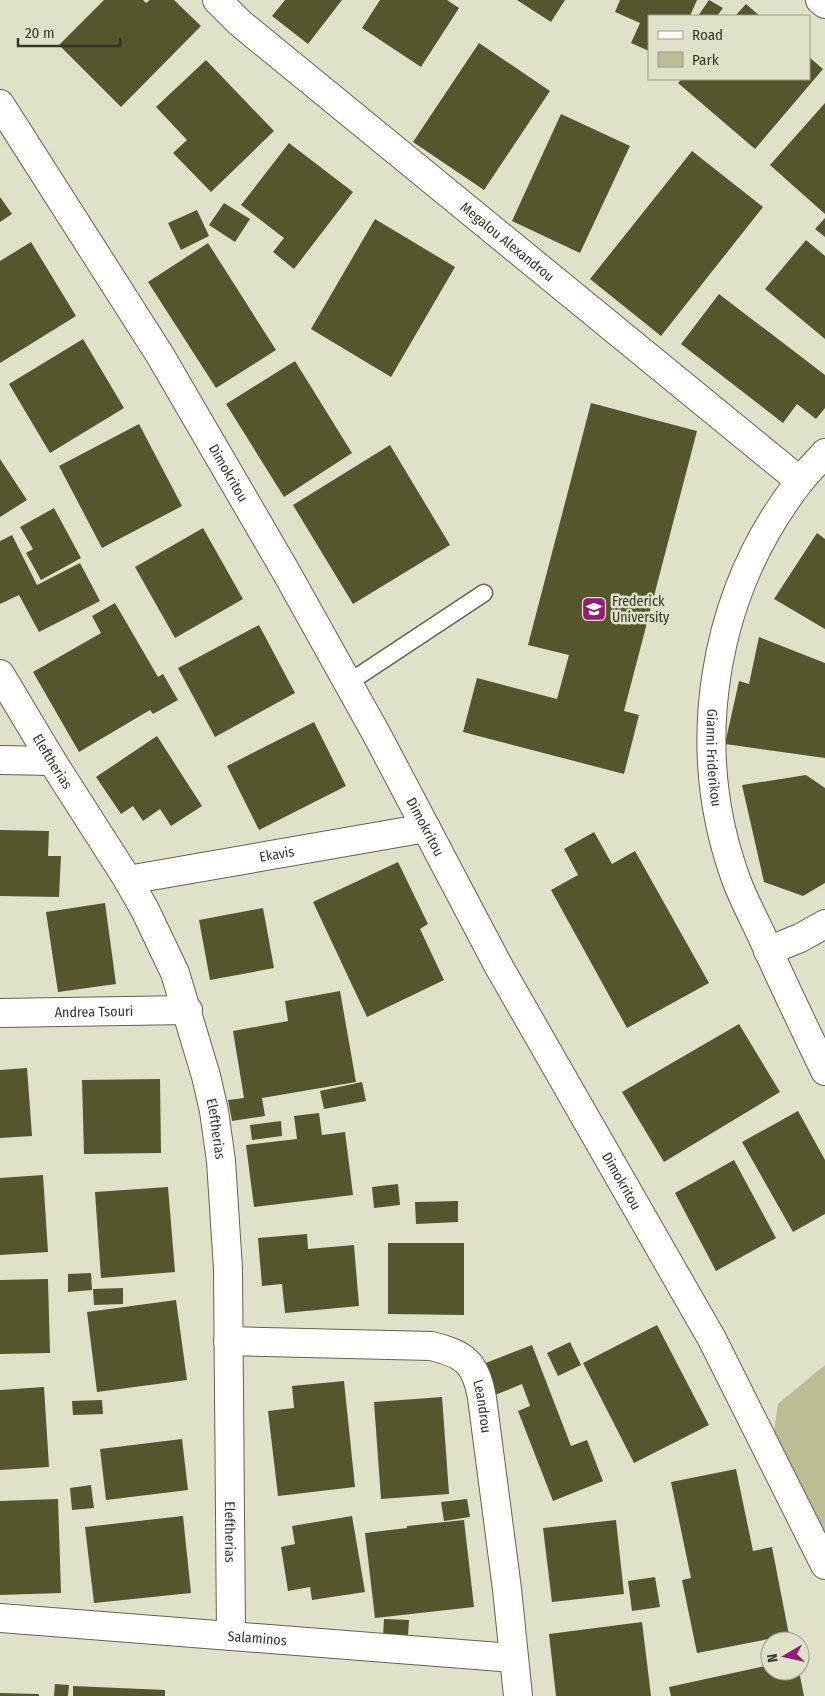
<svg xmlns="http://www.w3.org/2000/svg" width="825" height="1696" font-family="'Fira Sans Condensed',sans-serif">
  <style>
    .green { fill: #bcbd94 }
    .building { fill: #55552e }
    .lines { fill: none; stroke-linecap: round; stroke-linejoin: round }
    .service-casing { stroke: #63634e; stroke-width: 19 }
    .minor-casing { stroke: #63634e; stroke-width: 30 }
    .service { stroke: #fff; stroke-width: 16 }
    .minor { stroke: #fff; stroke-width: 28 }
    .labels { text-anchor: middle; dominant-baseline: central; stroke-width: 5; stroke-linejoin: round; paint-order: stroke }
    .street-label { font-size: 14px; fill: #35352c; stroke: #e1e1ca }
    .poi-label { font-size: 14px; fill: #35352c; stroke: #e1e1ca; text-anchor: start }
  </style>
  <rect width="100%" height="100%" fill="#e1e1ca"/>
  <path class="green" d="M825,1365v178l-53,-98 6,-41z"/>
  <g class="building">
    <path d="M104,0h39l3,3 4,-3h24l27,26 -80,81 -62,-62z"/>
    <path d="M285,0h57l-34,44 -36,-28z"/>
    <path d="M380,0h67l12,8 -38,59 -59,-39z"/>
    <path d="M517,0h48l-14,22z"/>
    <path d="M620,0h77l-7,16h-41v35l-18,-8 9,-20 -25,-11z"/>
    <path d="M709,0l14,8 -6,8h-19z"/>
    <path d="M746,4l14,12h-25z"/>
    <path d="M479,43l71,48 -66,99 -71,-48z"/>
    <path d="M809,57l14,12 -68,80 -77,-66 4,-4h127z"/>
    <path d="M206,60l68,71 -63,61 -38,-39 14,-13 -31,-33z"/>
    <path d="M825,103v111l-55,-49z"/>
    <path d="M561,114l69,32 -50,107 -68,-32z"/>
    <path d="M289,143l64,49 -59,77 -21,-17 11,-14 -43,-33z"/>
    <path d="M692,151l71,56 -102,129 -71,-57z"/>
    <path d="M0,197l12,17 -12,8z"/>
    <path d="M224,203l26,16 -15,23 -26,-17z"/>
    <path d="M197,210l12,26 -28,14 -13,-27z"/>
    <path d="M825,218v19l-10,-8z"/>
    <path d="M375,219l80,48 -64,110 -80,-48z"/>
    <path d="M806,240l19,16v83l-60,-50z"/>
    <path d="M31,242l45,74 -76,47v-102z"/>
    <path d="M208,243l68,107 -60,38 -68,-106z"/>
    <path d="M719,294l106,81v33l-9,11 -19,-15 -14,19 -102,-79z"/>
    <path d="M83,339l41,69 -74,45 -41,-69z"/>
    <path d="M295,361l57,92 -68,44 -58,-93z"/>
    <path d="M591,403l106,28 -73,280 15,4 -15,59 -161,-42 14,-54 80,21 12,-44 -41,-10z"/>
    <path d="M139,424l43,82 -80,42 -43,-82z"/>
    <path d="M390,445l60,100 -97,59 -60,-99z"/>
    <path d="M0,459l27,41 -27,17z"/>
    <path d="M54,508l27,50 -40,22 -15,-27 7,-4 -13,-22z"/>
    <path d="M203,528l40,71 -68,39 -40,-71z"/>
    <path d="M817,533l8,6v90l-51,-30z"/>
    <path d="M12,535l25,50 43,-22 20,38 -61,31 -20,-37 -19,9v-63z"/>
    <path d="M115,603l43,74 5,-3 15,26 -25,14 -3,-4 -71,42 -46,-80 68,-39 -9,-17z"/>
    <path d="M259,625l36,68 -80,44 -37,-69z"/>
    <path d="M759,637l66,26v95l-100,-14 14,-63 10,3z"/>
    <path d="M314,722l32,64 -87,44 -32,-64z"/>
    <path d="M157,736l45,70 -31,20 -11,-17 -17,12 -10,-15 -12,8 -25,-37z"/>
    <path d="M806,775l19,13v95l-22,13 -39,-14 -22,-97z"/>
    <path d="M0,830l49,1 -1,25h13l-2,41 -59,-1z"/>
    <path d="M594,832l18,32 23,-13 74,132 -82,45 -76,-138 27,-15 -14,-26z"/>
    <path d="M398,862l30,62 -8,5 24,51 -77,37 -54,-115z"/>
    <path d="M105,903l11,81 -58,8 -12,-80z"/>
    <path d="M263,908l11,60 -64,12 -11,-60z"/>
    <path d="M340,991l16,91 -94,16 3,18 -33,5 -4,-21 16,-2 -11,-67 55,-10 -3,-20z"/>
    <path d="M739,1024l41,68 -116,70 -42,-70z"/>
    <path d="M27,1068l5,68 -32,2v-68z"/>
    <path d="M160,1079l1,74 -77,1 -2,-74z"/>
    <path d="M362,1082l4,19 -42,8 -4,-18z"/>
    <path d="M798,1111l27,49v54l-32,18 -51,-90z"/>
    <path d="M319,1113l3,22 23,-3 8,63 -99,12 -8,-62 51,-6 -3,-23z"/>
    <path d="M281,1121l1,15 -30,4 -2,-15z"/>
    <path d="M734,1160l42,78 -60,33 -41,-78z"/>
    <path d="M43,1175l5,77 -48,3v-77z"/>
    <path d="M398,1184l2,21 -26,3 -2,-21z"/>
    <path d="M168,1187l7,85 -74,6 -6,-86z"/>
    <path d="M458,1201v21l-42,2 -1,-22z"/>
    <path d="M307,1234l1,15 46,-4 5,61 -74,7 -3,-29 -20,2 -4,-48z"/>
    <path d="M388,1243h76v72l-76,-1z"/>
    <path d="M91,1273l1,17 -24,2v-18z"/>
    <path d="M48,1279l2,74 -50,1v-74z"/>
    <path d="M123,1288v16l-29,1 -1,-16z"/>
    <path d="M176,1300l11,80 -90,12 -10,-80z"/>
    <path d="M657,1325l52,100 -75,38 -51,-100z"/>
    <path d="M570,1342l11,23 -23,11 -11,-23z"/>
    <path d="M532,1345l39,101 16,-6 16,41 -50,20 -35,-90 12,-5 -8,-22 -27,11 -12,-31z"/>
    <path d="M344,1381l11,106 -77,9 -10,-85 26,-3 -2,-22z"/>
    <path d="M44,1387l5,80 -49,3v-80z"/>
    <path d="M442,1397l7,97 -68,5 -7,-97z"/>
    <path d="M102,1400l1,14 -30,1 -1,-14z"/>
    <path d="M182,1439l6,51 -82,10 -6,-51z"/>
    <path d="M736,1469l17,82 19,-4 17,88 -92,18 -15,-73 9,-2 -20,-96z"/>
    <path d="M91,1485l3,23 -22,2 -2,-22z"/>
    <path d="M58,1499l3,94 -61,2v-94z"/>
    <path d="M467,1499l3,18 -26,4 -3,-19z"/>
    <path d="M183,1516l8,77 -97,10 -9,-76z"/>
    <path d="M352,1516l13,76 -53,8 -2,-13 -22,4 -7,-44 14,-3 -3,-18z"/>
    <path d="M464,1520l10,87 -99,11 -10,-85 42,-5v-2z"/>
    <path d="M616,1520l8,74 -72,8 -9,-74z"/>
    <path d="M655,1577l5,30 -28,4 -4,-30z"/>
    <path d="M384,1619l25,1 -1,16h-25z"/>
    <path d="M642,1622l9,74h-95l-7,-62z"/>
    <path d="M770,1665v6h29l5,25h-133l-2,-9z"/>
    <path d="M55,1684l14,1 -1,11h-14z"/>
    <path d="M73,1686l92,4v6h-92z"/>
    <path d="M0,1693l39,1v2h-39z"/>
  </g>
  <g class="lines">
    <defs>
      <path id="service" d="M348,683l136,-90"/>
      <g id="minor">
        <path id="s1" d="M217,0l23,23 560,458"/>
        <path d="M820,0l5,4"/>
        <path id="s2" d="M0,104l160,251 125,215 92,165 121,230 214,374 113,226"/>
        <path id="s3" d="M825,453c-8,9 -17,18 -25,28 -88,113 -113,266 -63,401 7,18 16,35 24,52 20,46 42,91 64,137"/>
        <path id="s4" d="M0,674l52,87 76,119 17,30 30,63 31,103 8,35 7,50 7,108 3,367"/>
        <path d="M0,760l52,1"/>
        <path id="s5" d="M128,880l298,-52"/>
        <path d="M768,951l32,-13 25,-14"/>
        <path id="s6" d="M0,1013l188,-3"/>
        <path id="s7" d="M228,1341l203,5c34,8 45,17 51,52l25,191 11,107"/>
        <path id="s8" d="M0,1618l513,40"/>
      </g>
    </defs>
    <use href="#service" class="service-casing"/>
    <use href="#minor" class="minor-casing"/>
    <use href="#service" class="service"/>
    <use href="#minor" class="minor"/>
  </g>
  <defs>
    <symbol id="university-square" viewBox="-11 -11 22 22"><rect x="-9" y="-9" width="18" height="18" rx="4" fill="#941b76" stroke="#e1e1ca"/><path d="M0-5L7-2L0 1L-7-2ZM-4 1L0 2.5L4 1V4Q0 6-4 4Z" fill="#fff"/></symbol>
  </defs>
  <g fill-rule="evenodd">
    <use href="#university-square" x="580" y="595" width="28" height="28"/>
  </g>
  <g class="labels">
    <g class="street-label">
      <text stroke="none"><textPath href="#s1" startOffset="378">Megalou Alexandrou</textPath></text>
      <text stroke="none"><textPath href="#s2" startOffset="434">Dimokritou</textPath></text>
      <text stroke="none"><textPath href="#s3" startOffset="334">Gianni Friderikou</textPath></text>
      <text stroke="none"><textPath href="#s4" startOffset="102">Eleftherias</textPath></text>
      <text stroke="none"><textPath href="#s2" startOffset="839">Dimokritou</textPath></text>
      <text stroke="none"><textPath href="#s5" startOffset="151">Ekavis</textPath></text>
      <text stroke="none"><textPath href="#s6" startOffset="94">Andrea Tsouri</textPath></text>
      <text stroke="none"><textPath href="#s4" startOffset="508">Eleftherias</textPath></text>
      <text stroke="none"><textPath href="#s2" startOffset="1244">Dimokritou</textPath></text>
      <text stroke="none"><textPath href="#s7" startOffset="291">Leandrou</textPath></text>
      <text stroke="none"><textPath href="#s4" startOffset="912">Eleftherias</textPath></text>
      <text stroke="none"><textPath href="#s8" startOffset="258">Salaminos</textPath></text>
    </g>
    <g class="poi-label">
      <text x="612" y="601">Frederick<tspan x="612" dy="16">University</tspan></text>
    </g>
  </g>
  <rect x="648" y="15" width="162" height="65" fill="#e1e1ca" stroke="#9c9c8b"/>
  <rect x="658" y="31" width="25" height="8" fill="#ffffff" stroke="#9c9c8b"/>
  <text x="692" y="40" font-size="15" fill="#35352c">Road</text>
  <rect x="658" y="52" width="25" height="15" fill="#bcbd94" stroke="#9c9c8b"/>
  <text x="692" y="65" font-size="15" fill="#35352c">Park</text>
  <g transform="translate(785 1656) rotate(261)"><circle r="24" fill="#e1e1ca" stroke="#9c9c8b"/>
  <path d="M0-4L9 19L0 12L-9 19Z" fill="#941b76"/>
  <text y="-8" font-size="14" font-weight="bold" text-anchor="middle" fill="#35352c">N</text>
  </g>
  <path d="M18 38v8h102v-8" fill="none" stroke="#35352c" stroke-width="2.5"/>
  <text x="25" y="38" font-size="15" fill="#35352c" stroke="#e1e1ca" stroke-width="4" paint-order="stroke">20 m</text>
</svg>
